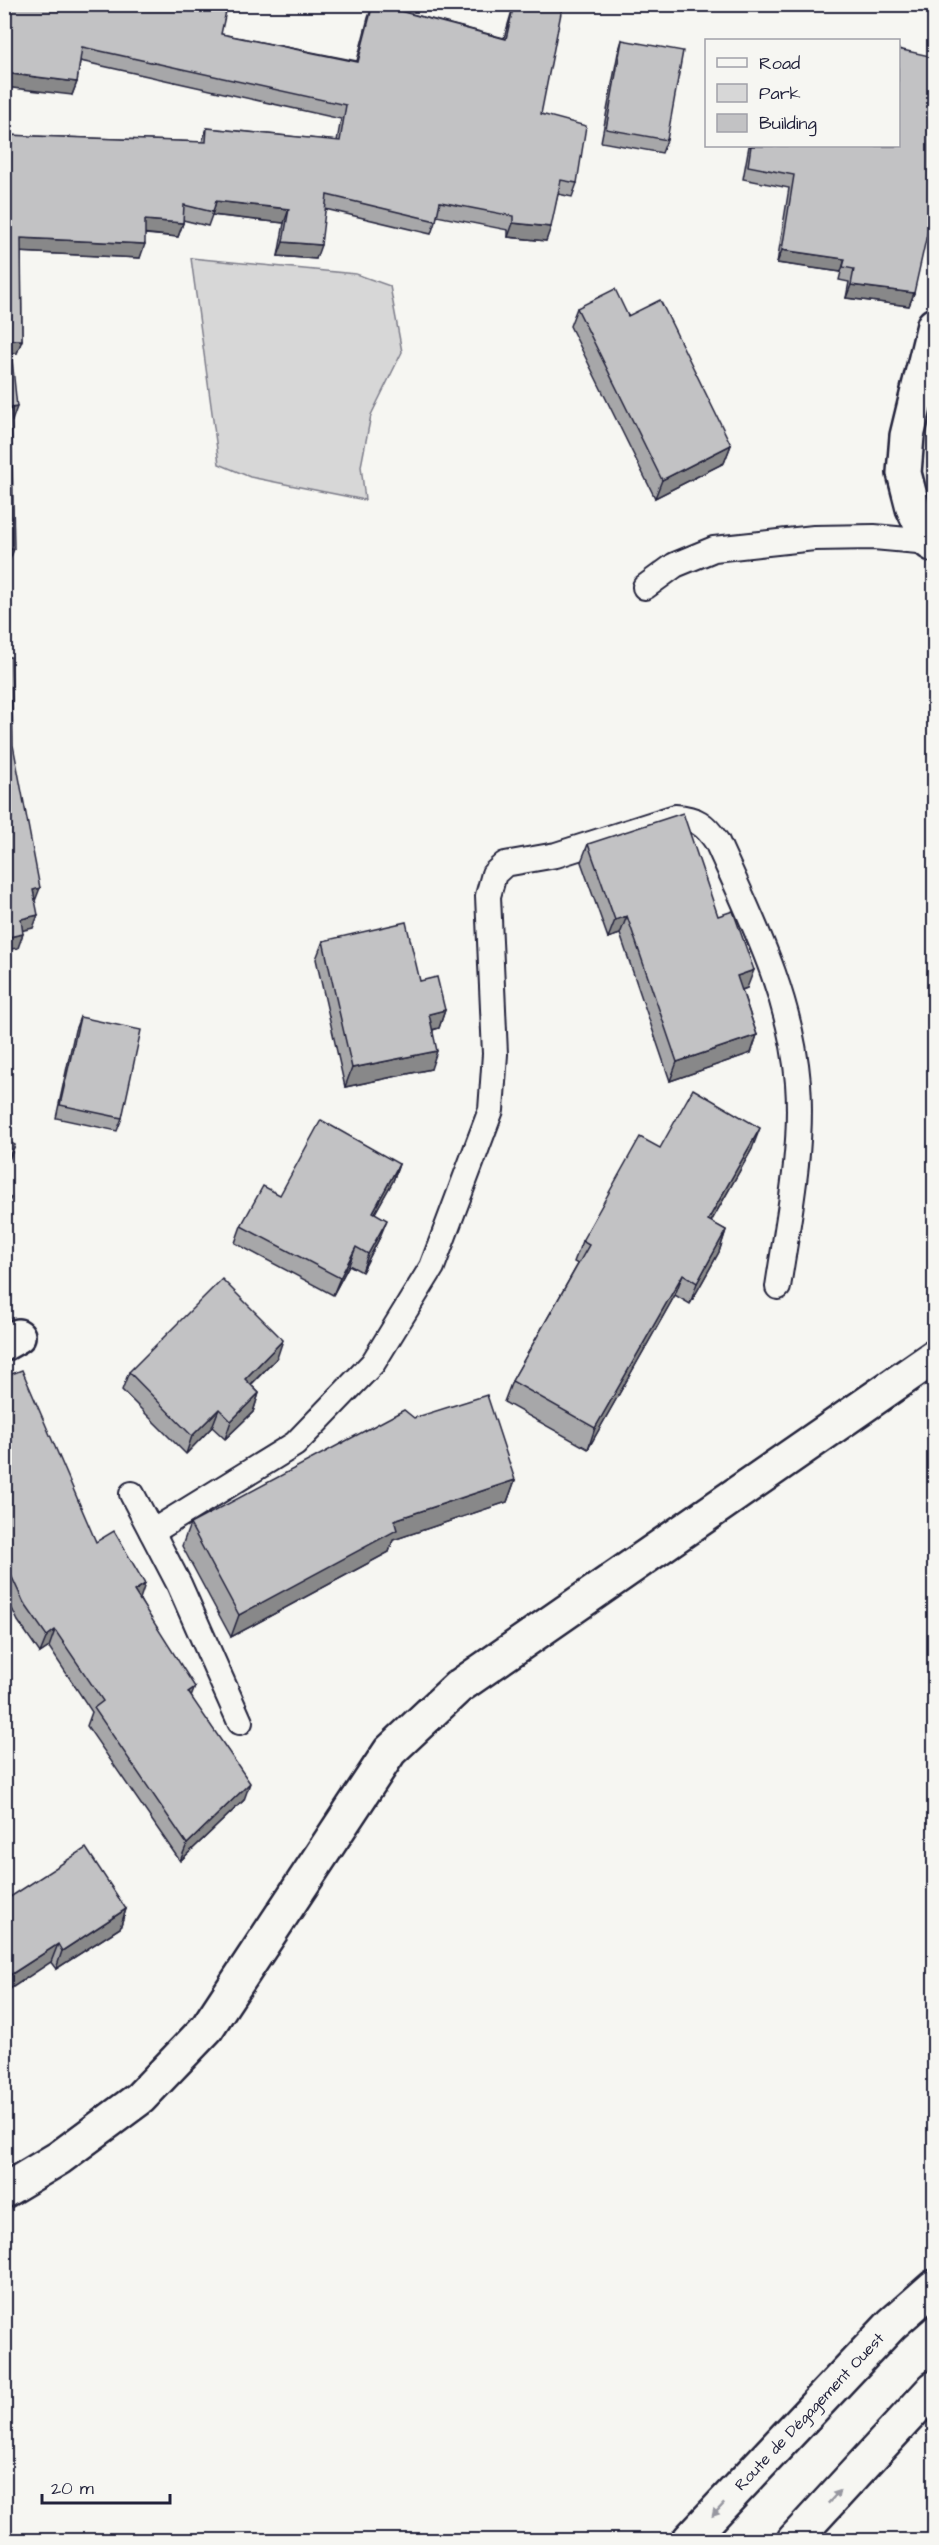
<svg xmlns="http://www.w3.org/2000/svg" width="939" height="2545" font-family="'Architects Daughter',sans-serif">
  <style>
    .green { fill: #d7d7d7; stroke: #7c7c89; stroke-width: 1.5 }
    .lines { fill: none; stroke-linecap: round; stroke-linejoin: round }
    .service-casing { stroke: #22223b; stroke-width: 28 }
    .minor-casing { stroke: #22223b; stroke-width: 38 }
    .trunk-casing { stroke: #22223b; stroke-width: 38 }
    .service { stroke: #f6f6f2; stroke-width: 24 }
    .minor { stroke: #f6f6f2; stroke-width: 33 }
    .trunk { stroke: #f6f6f2; stroke-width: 33 }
    .wall { fill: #a7a7a9; stroke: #22223b; stroke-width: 1.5 }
    .shaded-wall { fill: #888889; stroke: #22223b; stroke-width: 1.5 }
    .building { fill: #c2c2c4; stroke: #22223b; stroke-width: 1.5 }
    .oneway { fill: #9797a0 }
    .labels { text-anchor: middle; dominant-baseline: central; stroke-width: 4.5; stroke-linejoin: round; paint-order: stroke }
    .street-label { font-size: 16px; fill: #22223b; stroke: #f6f6f2 }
  </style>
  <rect width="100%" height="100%" fill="#f6f6f2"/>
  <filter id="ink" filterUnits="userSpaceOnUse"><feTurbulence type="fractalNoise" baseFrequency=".0167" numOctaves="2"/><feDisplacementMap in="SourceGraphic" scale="12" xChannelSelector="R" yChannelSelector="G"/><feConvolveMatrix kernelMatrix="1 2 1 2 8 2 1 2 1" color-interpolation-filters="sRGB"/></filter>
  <g filter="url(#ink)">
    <path class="green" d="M191,258l165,16 34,12 12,66 -31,63 -10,51 4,34 -115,-23 -31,-13z"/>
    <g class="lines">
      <defs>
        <g id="service">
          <path d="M645,587l30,-22 39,-16 100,-11 60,-1 55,5"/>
          <path d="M132,1494l47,90 61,138"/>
          <path d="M152,1532l143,-88 78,-81 59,-96 59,-157 4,-56 -7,-158 6,-22 11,-10 51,-9 119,-38c21,1 30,7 42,25 35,78 74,154 81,241 5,67 -10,137 -20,204"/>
        </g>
        <g id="minor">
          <path d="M934,325l-27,111 -3,37 9,35 16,34 5,3"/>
          <path d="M4,1344l14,-8"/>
          <path d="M4,2191l55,-33 81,-60 67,-70 183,-277 68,-64 476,-330"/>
        </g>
        <g id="trunk">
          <path id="s1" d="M689,2540l203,-216 42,-37"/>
          <path d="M794,2540l140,-152"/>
        </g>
      </defs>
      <use href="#service" class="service-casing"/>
      <use href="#minor" class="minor-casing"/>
      <use href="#trunk" class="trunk-casing"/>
      <use href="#service" class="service"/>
      <use href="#minor" class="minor"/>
      <use href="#trunk" class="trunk"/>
    </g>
    <g class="wall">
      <path d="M4,4l217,30 136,27 11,-43 5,-14 131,34 10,-34h30l-3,110 36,69 -5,14 -14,-3 -12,47 -38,-4v-7l-71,-14 -6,18 -106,-25 -9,50 -38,-3 6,-33 -72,-8 -4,11 -25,-6v3l-5,14 -33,-3 -5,24 -119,-6 1,88 -5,13h-5v68h-1l-2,141h-5v-427l198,7 5,-14 130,13 4,-22 -261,-58 -3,21 -5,13z"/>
      <path d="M622,40l45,100 -5,13 -61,-11 17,-89z"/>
      <path d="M749,146h149l16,147 -5,13 -63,-8 3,-16 -10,-2 2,-8 -64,-9 12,-75 -46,-9z"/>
      <path d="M577,308l51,8 103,129 -7,18 -69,35 -85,-172z"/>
      <path d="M588,844l130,72 29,72 -5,2 15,45 -6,18 -81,28 -50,-147 -12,4 -27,-76z"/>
      <path d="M323,941l97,40 25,29 -6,18 -6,2 -2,39 -86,18 -29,-128z"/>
      <path d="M80,1017l42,101 -5,13 -61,-13 19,-88z"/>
      <path d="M660,1148l92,1 -41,73 15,8 -7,22 -29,52 -15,-9 -87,154 -84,-47 8,-21 66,-117 -4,-2 8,-21z"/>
      <path d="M399,1164l-6,17 -18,32 5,24 -18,35 -13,-7 -16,30 -98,-52 6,-17 39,-31z"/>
      <path d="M277,1358l-26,27 8,8 -6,19 -28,27 -13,-12 -26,27 -64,-64 7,-18z"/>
      <path d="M4,1377l92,165 44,58 51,96 53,104 -64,61 -93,-135 5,-14 -43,-65 -9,6 -22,-32 -14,-29z"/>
      <path d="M414,1418l101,62 -8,22 -114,38 -4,12 -158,85 -49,-91 8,-22z"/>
      <path d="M4,1901l122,8 -6,19 -64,41z"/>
    </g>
    <g class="shaded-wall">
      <path d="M4,73l73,9 -5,13 -68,-8z"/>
      <path d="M216,201l73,8 -5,14 -72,-8z"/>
      <path d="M145,220l38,3 -5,14 -37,-4z"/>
      <path d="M513,223l38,4 -5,14 -38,-4z"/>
      <path d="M21,238l124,6 -5,14 -124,-6z"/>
      <path d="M283,242l38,3 -5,14 -38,-3z"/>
      <path d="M782,250l63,9 -4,13 -64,-9z"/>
      <path d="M851,285l63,8 -5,13 -63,-8z"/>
      <path d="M10,340h12l-5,13 -12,1z"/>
      <path d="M17,407l-5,14h-6l5,-13z"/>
      <path d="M731,445l-7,18 -69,35 7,-18z"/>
      <path d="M4,549h10l-5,13h-5z"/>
      <path d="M40,888l-5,13 -2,-11z"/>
      <path d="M38,915l-5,13 -17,4 5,-13z"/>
      <path d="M627,916l-7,18 -12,4 7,-18z"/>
      <path d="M23,934l-5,14 -14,2v-12z"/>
      <path d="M754,970l-7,18 -17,6 7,-18z"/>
      <path d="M445,1010l-6,18 -16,4 6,-18z"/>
      <path d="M757,1035l-6,18 -81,28 7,-19z"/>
      <path d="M437,1051l-6,18 -86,18 7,-19z"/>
      <path d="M760,1128l-8,21 -52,92 8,-21z"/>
      <path d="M15,1145l-7,18 -4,7v-5z"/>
      <path d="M399,1164l-6,17 -27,48 7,-17z"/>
      <path d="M387,1220l-7,17 -18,35 6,-18z"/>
      <path d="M726,1230l-7,22 -29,52 7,-21z"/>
      <path d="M356,1247l-7,18 -16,30 7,-17z"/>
      <path d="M683,1274l-8,21 -87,154 7,-21z"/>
      <path d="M283,1340l-6,18 -39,39 7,-18z"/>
      <path d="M259,1393l-6,19 -28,27 6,-18z"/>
      <path d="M219,1409l-7,18 -26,27 6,-18z"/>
      <path d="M515,1480l-8,22 -114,38 -4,12 -158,85 8,-22 155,-95z"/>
      <path d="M145,1584l-6,18 -5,-11z"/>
      <path d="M55,1630l-6,17 -9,6 7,-17z"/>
      <path d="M195,1687l-7,18v-13z"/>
      <path d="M250,1783l-6,17 -64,61 7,-17z"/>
      <path d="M126,1909l-6,19 -64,41 6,-18z"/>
      <path d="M58,1944l-7,18 -47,31v-14z"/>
    </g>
    <g class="building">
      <path d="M4,4h220v2l3,1 -6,27 137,28 15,-58 133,35 8,-35h30l18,4 -21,106 45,12 -9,57 -16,-3 -10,47 -38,-4v-7l-73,-14 -4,19 -109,-26 -6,50 -38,-3 6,-33 -73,-8 -3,11 -29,-7 -1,18 -38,-3v24l-124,-6 1,102h-12l7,67 -6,1 3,141h-10v-414l202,7 1,-14 133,13 6,-36 -264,-58 -5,35 -73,-9z"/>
      <path d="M622,40l61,11 -16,89 -61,-11z"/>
      <path d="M898,49l36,8v146l-20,90 -63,-8 3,-16 -11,-2 2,-8 -63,-9 12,-75 -46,-9 3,-20h147z"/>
      <path d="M615,289l13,27 32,-16 71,145 -69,35 -85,-172z"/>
      <path d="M4,657h7l2,88 27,143 -7,2 5,25 -17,4 2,15 -19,4z"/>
      <path d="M683,813l35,103 15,-5 21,59 -17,6 20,59 -80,27 -50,-146 -12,4 -27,-76z"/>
      <path d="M406,922l14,59 17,-4 8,33 -16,4 8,37 -85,17 -29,-127z"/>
      <path d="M80,1017l61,13 -19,88 -62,-13z"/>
      <path d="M693,1089l67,39 -52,92 18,10 -29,53 -14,-9 -88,154 -83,-47 77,-136 -7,-4 58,-104 20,11z"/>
      <path d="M321,1120l78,44 -26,48 14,8 -19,34 -12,-7 -16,31 -99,-52 22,-40 17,9z"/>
      <path d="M4,1139l11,6 -11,20z"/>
      <path d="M4,1195l7,3 -7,12z"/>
      <path d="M222,1279l61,61 -38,39 14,14 -28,28 -12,-12 -27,27 -63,-64z"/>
      <path d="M22,1370l74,172 18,-11 31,53 -11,7 61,96 -7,5 62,91 -63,61 -93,-136 9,-7 -48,-71 -8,6 -23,-33 -20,-43v-183z"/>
      <path d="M487,1395l28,85 -121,40 3,10 -158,85 -49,-91 214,-114 10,8z"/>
      <path d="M86,1848l40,61 -64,42 -4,-7 -54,35v-78z"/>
    </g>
    <defs><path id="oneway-solid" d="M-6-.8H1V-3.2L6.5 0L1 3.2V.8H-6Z" transform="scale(1.5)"/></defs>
    <g class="oneway">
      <use href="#oneway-solid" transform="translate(834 2497) rotate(-47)"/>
      <use href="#oneway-solid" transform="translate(718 2510) rotate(133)"/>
    </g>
  </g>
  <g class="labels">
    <g class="street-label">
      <text stroke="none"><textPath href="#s1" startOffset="176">Route de Dégagement Ouest</textPath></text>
    </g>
  </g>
  <rect width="939" height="2545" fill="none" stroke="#f6f6f2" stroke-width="24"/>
  <rect x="12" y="12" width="915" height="2521" fill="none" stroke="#22223b" stroke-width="2" filter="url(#ink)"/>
  <rect x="705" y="39" width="195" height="108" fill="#f6f6f2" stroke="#a1a1a9" stroke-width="1.5"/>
  <rect x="717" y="58" width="30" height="9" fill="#f6f6f2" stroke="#a1a1a9" stroke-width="1.5"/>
  <text x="759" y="69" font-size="18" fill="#22223b">Road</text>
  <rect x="717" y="84" width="30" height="18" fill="#d7d7d7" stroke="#a1a1a9" stroke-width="1.5"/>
  <text x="759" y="99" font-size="18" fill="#22223b">Park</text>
  <rect x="717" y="114" width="30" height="18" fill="#c2c2c4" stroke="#a1a1a9" stroke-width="1.5"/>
  <text x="759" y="129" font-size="18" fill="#22223b">Building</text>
  <path d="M42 2494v9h128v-9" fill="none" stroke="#22223b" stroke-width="3"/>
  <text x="51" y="2494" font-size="18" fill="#22223b" stroke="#f6f6f2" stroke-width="4.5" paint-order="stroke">20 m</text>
</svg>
